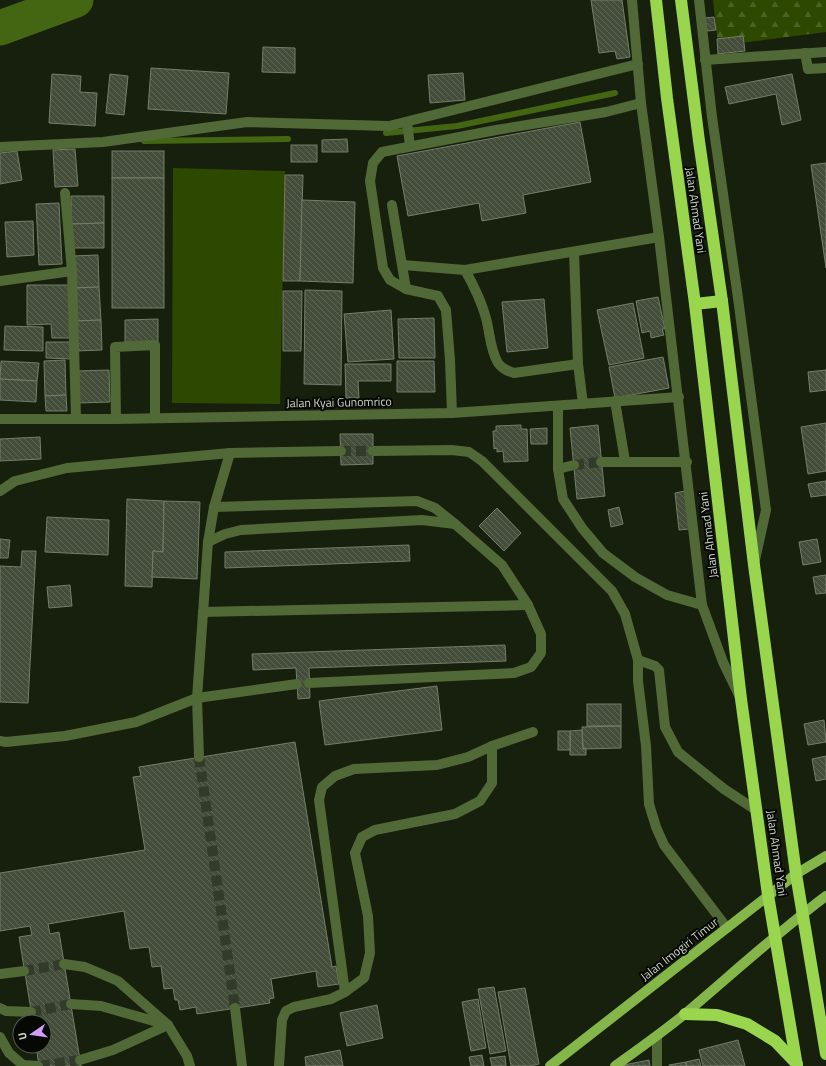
<svg xmlns="http://www.w3.org/2000/svg" width="826" height="1066" font-family="'Titillium Web',sans-serif">
  <style>
    .grass { fill: #2d4900 }
    .forest { fill: url(#forest-firs) }
    .lines { fill: none; stroke-linecap: round; stroke-linejoin: round }
    .stream { stroke: #446511; stroke-width: 6 }
    .river { stroke: #446511; stroke-width: 35 }
    .building { fill: url(#building-back-hatch); stroke: #747e69 }
    .minor-tunnel { stroke: #323a29; stroke-width: 10; stroke-dasharray: 10 5; stroke-linecap: butt }
    .minor { stroke: #516837; stroke-width: 10 }
    .major { stroke: #85b649; stroke-width: 10 }
    .highway { stroke: #9ad54e; stroke-width: 12 }
    .labels { text-anchor: middle; dominant-baseline: central; stroke-width: 4; stroke-linejoin: round; paint-order: stroke }
    .street-label { font-size: 12px; fill: #ced4c9; stroke: #050803 }
  </style>
  <defs>
    <pattern id="forest-firs" width="22" height="20" patternUnits="userSpaceOnUse"><rect width="22" height="20" fill="#2d4900"/><path d="M5 1l3.5 6h-7zM16 11l3.5 6h-7z" fill="#4a6224"/></pattern>
    <pattern id="building-back-hatch" width="6" height="6" patternUnits="userSpaceOnUse"><rect width="6" height="6" fill="#434d3a"/><path d="M-1 5l2 2M0 0l6 6M5-1l2 2" fill="none" stroke="#5d6655"/></pattern>
  </defs>
  <rect width="100%" height="100%" fill="#171f0d"/>
  <path class="grass" d="M173,168l112,3 -5,233 -108,-1z"/>
  <path class="forest" d="M713,0h113v32l-108,14z"/>
  <g class="lines">
    <g class="stream">
      <path d="M386,133l71,-7 158,-33"/>
      <path d="M144,141l144,-2"/>
    </g>
    <path class="river" d="M0,28l76,-28"/>
  </g>
  <g class="building">
    <path d="M591,0h31l8,57 -13,2 -2,-8 -16,2z"/>
    <path d="M714,17l2,13 -9,1 -2,-13z"/>
    <path d="M743,36l2,15 -27,3 -1,-15z"/>
    <path d="M263,47l32,1v25l-33,-1z"/>
    <path d="M151,68l78,5 -3,41 -78,-5z"/>
    <path d="M463,73l2,27 -35,3 -2,-28z"/>
    <path d="M52,74l29,2 -1,16 17,1 -2,33 -46,-3z"/>
    <path d="M110,74l18,2 -4,39 -18,-2z"/>
    <path d="M792,74l9,46 -19,5 -6,-31 -47,10 -4,-17z"/>
    <path d="M580,122l11,60 -68,13 3,18 -44,8 -3,-18 -71,13 -11,-60z"/>
    <path d="M347,139l1,13h-26v-12z"/>
    <rect x="291" y="145" width="26" height="17"/>
    <path d="M75,149l3,37 -23,1 -2,-37z"/>
    <path d="M17,151l5,29 -22,4v-31z"/>
    <rect x="112" y="151" width="52" height="27"/>
    <path d="M826,163v105l-15,-103z"/>
    <path d="M285,175h18l-3,106h-17z"/>
    <rect x="112" y="178" width="52" height="130"/>
    <path d="M71,196h33v27l-33,1z"/>
    <path d="M302,200l53,2 -2,81 -53,-2z"/>
    <path d="M59,203l3,61 -23,1 -3,-61z"/>
    <path d="M33,221l1,34 -27,2 -2,-35z"/>
    <path d="M104,223v25h-33v-24z"/>
    <path d="M98,255l1,32 -25,1 -2,-32z"/>
    <path d="M27,285h42l1,53h-18l-1,-14 -24,1z"/>
    <path d="M99,287l2,33 -26,1 -1,-33z"/>
    <path d="M305,290l37,1 -1,94 -37,-1z"/>
    <path d="M283,291h19l-1,60h-18z"/>
    <path d="M658,297l7,32h-3l2,6 -13,3 -1,-7 -8,2 -6,-32z"/>
    <path d="M544,299l4,49 -41,4 -5,-50z"/>
    <path d="M633,303l11,55 -35,7 -12,-55z"/>
    <path d="M391,310l3,49 -46,3 -4,-48z"/>
    <path d="M434,318l1,40h-36l-1,-39z"/>
    <path d="M158,319v23h-33v-22z"/>
    <path d="M101,320l1,30 -26,1 -1,-30z"/>
    <path d="M5,326l38,1v24l-39,-1z"/>
    <path d="M46,342h27l-1,17 -26,-1z"/>
    <path d="M663,357l6,31 -54,10 -6,-31z"/>
    <path d="M65,360l1,35 -21,1 -1,-35z"/>
    <path d="M1,361l38,2 -2,18 -37,-2z"/>
    <path d="M397,361h37l1,31h-38z"/>
    <path d="M345,364h46v17h-33l1,17h-13z"/>
    <path d="M109,370l1,32 -32,1 -1,-32z"/>
    <path d="M826,370v20l-16,2 -2,-20z"/>
    <path d="M0,379l37,2 -1,21 -36,-2z"/>
    <path d="M66,395l1,16h-21l-1,-15z"/>
    <path d="M826,423v48l-18,3 -7,-47z"/>
    <path d="M521,425v4h6l1,32 -24,1 -1,-11 -6,1v-4l-3,1 -1,-18h3v-5z"/>
    <path d="M598,425l7,71 -28,3 -7,-71z"/>
    <path d="M547,428v16h-16l-1,-15z"/>
    <path d="M340,434h33v30l-32,1z"/>
    <path d="M40,437l1,22 -41,2v-22z"/>
    <path d="M826,481v14l-15,2 -3,-13z"/>
    <path d="M685,491l4,38 -10,1 -4,-37z"/>
    <path d="M127,499l37,2 -1,51 -10,-1 -1,36 -27,-1z"/>
    <path d="M164,501l36,1 -3,77 -45,-2 1,-26 10,1z"/>
    <path d="M619,507l4,17 -12,3 -3,-17z"/>
    <path d="M497,508l24,25 -17,18 -25,-25z"/>
    <path d="M47,517l62,3 -1,35 -63,-3z"/>
    <path d="M0,539l10,1 -2,18h-8z"/>
    <path d="M817,539l4,23 -18,3 -4,-23z"/>
    <path d="M409,545l1,16 -185,7v-16z"/>
    <path d="M22,551h14l-8,152 -28,-1v-136l21,1z"/>
    <path d="M826,575v18l-10,1 -3,-17z"/>
    <path d="M70,585l2,21 -23,2 -2,-21z"/>
    <path d="M505,645l1,16 -197,7 1,30 -12,1 -2,-31 -43,2 -1,-16z"/>
    <path d="M437,686l5,44 -117,15 -6,-44z"/>
    <rect x="587" y="704" width="34" height="22"/>
    <path d="M824,720l2,22 -18,3 -4,-21z"/>
    <path d="M621,726v22l-38,1 -1,-22z"/>
    <path d="M582,730l1,19h3v6h-16v-24z"/>
    <rect x="558" y="731" width="12" height="19"/>
    <path d="M295,742l37,225 4,-1 3,18 -21,3 -2,-16 -45,8 3,19 -5,1 1,4 -73,11 -1,-7 -16,3 -2,-10h-3l-2,-12 -9,1 -3,-23 -9,1 -3,-20 -19,2 -6,-38 -76,13 2,10 9,-2 22,134h-42l-3,-20h8v-24h-11l-14,-85 13,-2 -2,-9 -30,5v-58l145,-23 -12,-73 8,-1 -2,-9z"/>
    <path d="M826,756v23l-10,2 -4,-22z"/>
    <path d="M494,987l12,64 -16,3 -12,-65z"/>
    <path d="M525,988l14,76 -9,2h-19l-13,-74z"/>
    <path d="M478,999l8,49 -15,3 -9,-49z"/>
    <path d="M377,1005l6,33 -36,8 -7,-33z"/>
    <path d="M738,1040l7,26h-42l-4,-16z"/>
    <path d="M340,1050l3,16h-37l-1,-9z"/>
    <path d="M482,1055l2,11h-13l-2,-9z"/>
    <path d="M505,1056l1,10h-14l-2,-8z"/>
    <path d="M699,1059l2,7h-15v-4z"/>
    <path d="M649,1060l1,6h-25l-1,-1z"/>
    <path d="M686,1062v4h-17v-1z"/>
  </g>
  <g class="lines">
    <g class="minor-tunnel">
      <path d="M341,451h32"/>
      <path d="M574,465l27,-3"/>
      <path d="M199,757l36,251"/>
      <path d="M24,971l40,-7"/>
      <path d="M31,1012l40,-8"/>
      <path d="M40,1066l40,-6"/>
    </g>
    <g class="minor">
      <path d="M632,0l9,103 18,134 43,368 21,57 16,33"/>
      <path d="M699,0l13,117 26,181 28,212 -11,50"/>
      <path d="M805,53l3,16 18,-1"/>
      <path d="M705,60l121,-8"/>
      <path d="M407,122l3,24"/>
      <path d="M0,147l103,-5 144,-20 142,4 249,-62"/>
      <path d="M65,193l7,78 4,148"/>
      <path d="M392,205l14,84"/>
      <path d="M574,252l4,112 5,40"/>
      <path d="M403,265l62,5c9,16 16,30 21,48 4,15 4,32 12,45 4,6 10,8 16,10l64,-9"/>
      <path d="M465,270l194,-33"/>
      <path d="M0,281l72,-10"/>
      <path d="M615,401l10,60"/>
      <path d="M558,406v63l5,30 19,29 21,25 32,24 32,18 35,10"/>
      <path d="M452,413l-2,-53 -4,-50 -8,-14 -32,-7 -16,-9 -7,-12 -13,-87 3,-18 9,-11 114,-22 110,-18 35,-9"/>
      <path d="M0,419h116l336,-6 227,-16"/>
      <path d="M116,419l-1,-72 40,-2v73"/>
      <path d="M373,451l79,-1 17,2 13,9 130,130 13,23 13,46v21l8,65 3,58 7,23 8,18 63,83"/>
      <path d="M601,462h86"/>
      <path d="M558,469l16,-4"/>
      <path d="M0,491l15,-10 52,-13 163,-15 111,-2"/>
      <path d="M214,507l203,-6 18,7 20,16"/>
      <path d="M208,542l17,-8 16,-4 181,-10 33,4 47,41 26,40 13,29v19l-10,14 -17,6 -205,10"/>
      <path d="M203,612l325,-7"/>
      <path d="M638,660l17,6 4,4 6,57 13,25 46,37 32,21"/>
      <path d="M0,741l6,1 59,-6 71,-14 61,-24 100,-14"/>
      <path d="M199,757l-2,-59 11,-156 6,-35 16,-54"/>
      <path d="M64,964l21,3 33,14 50,44 19,31 3,10"/>
      <path d="M0,974l24,-3"/>
      <path d="M345,992l19,-14 6,-25 -2,-37 -13,-63 7,-16 13,-7 80,-16 25,-13 12,-18v-37"/>
      <path d="M71,1004l30,2 63,18"/>
      <path d="M0,1008l6,3 25,1"/>
      <path d="M235,1008l7,58"/>
      <path d="M657,1036v30"/>
      <path d="M0,1037l9,16 14,12 15,1"/>
      <path d="M80,1060l33,-10 55,-25"/>
      <path d="M279,1066l3,-46 4,-9 8,-4 37,-8 14,-7 -26,-192 3,-13 13,-11 19,-7 83,-4 31,-8 24,-11 41,-14"/>
    </g>
    <g class="major">
      <path d="M550,1066l246,-192 30,-18"/>
      <path d="M615,1066c24,-17 48,-34 71,-53 46,-39 91,-80 140,-117"/>
    </g>
    <g class="highway">
      <path d="M656,0l11,98 28,206 46,395 27,196 29,171"/>
      <path d="M681,0l18,141 23,160 32,264 42,309 30,180"/>
      <path d="M695,304l27,-3"/>
      <path d="M685,1014l32,1 30,9 28,17 22,23"/>
    </g>
  </g>
  <g class="labels">
    <g class="street-label">
      <text transform="translate(696 210) rotate(82)">Jalan Ahmad Yani</text>
      <text transform="translate(339 402) rotate(-1)">Jalan Kyai Gunomrico</text>
      <text transform="translate(708 535) rotate(-97)">Jalan Ahmad Yani</text>
      <text transform="translate(777 853) rotate(82)">Jalan Ahmad Yani</text>
      <text transform="translate(679 949) rotate(-38)">Jalan Imogiri Timur</text>
    </g>
  </g>
  <g transform="translate(32 1034) rotate(257)"><circle r="19" fill="#050803" stroke="#555a52"/>
  <path d="M0-3L7 15L0 10L-7 15Z" fill="#d39cfc"/>
  <text y="-6" font-size="11" font-weight="bold" text-anchor="middle" fill="#ced4c9">U</text>
  </g>
</svg>
